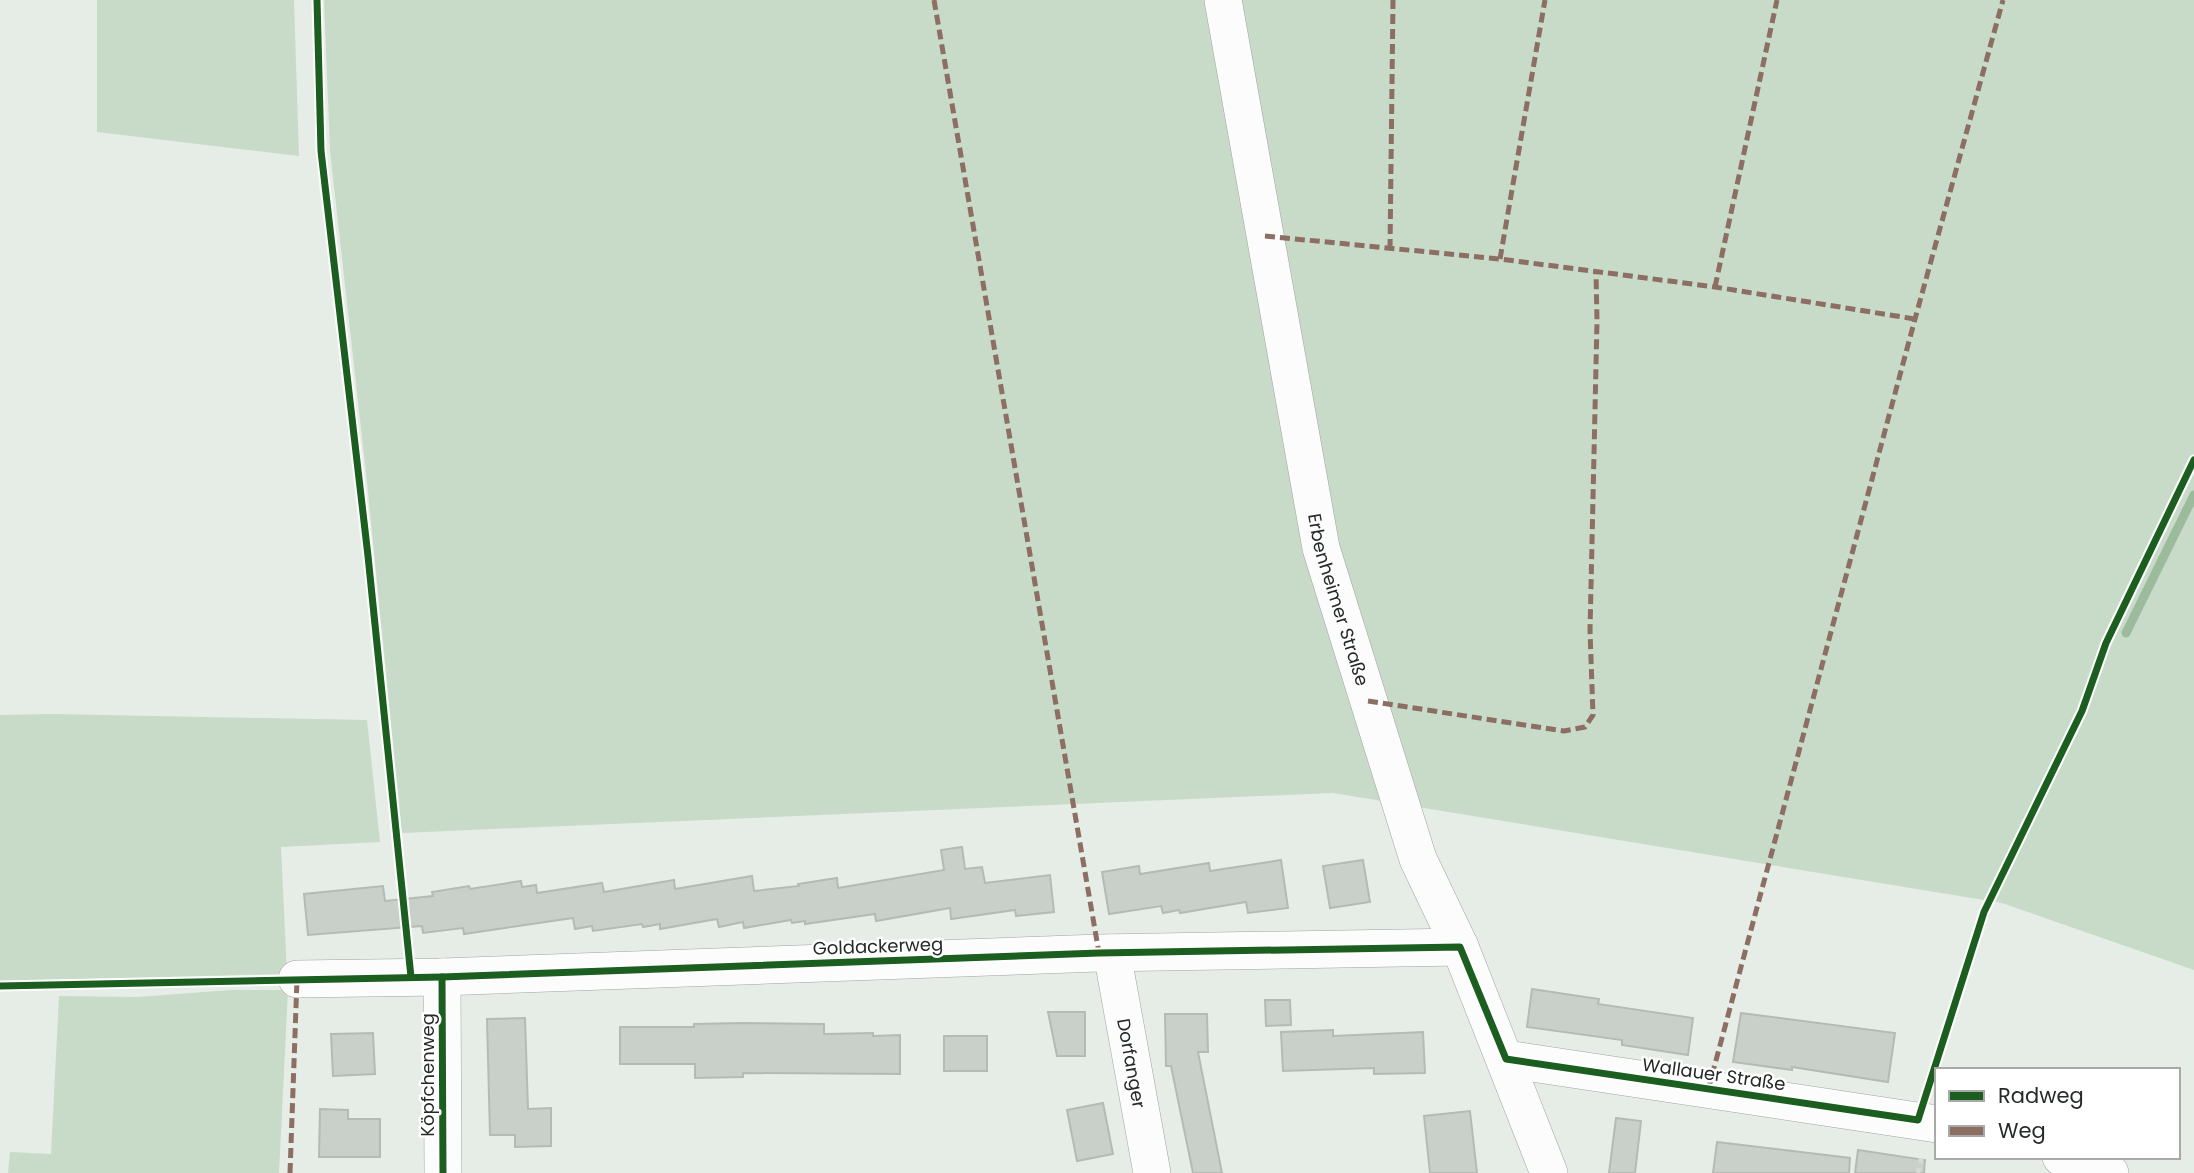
<svg xmlns="http://www.w3.org/2000/svg" width="2194" height="1173" font-family="Poppins,sans-serif">
  <style>
    .green { fill: #c8dbc8 }
    .lines { fill: none; stroke-linecap: round; stroke-linejoin: round }
    .stream { stroke: #9cbb9d; stroke-width: 9 }
    .building { fill: #c9cfc9; stroke: #b5bab5; stroke-width: 2 }
    .minor-casing { stroke: #a0a4a0; stroke-width: 38 }
    .path { stroke: #d7d9d7; stroke-width: 4.5; stroke-dasharray: 5 5; stroke-linecap: butt }
    .minor { stroke: #fbfcfb; stroke-width: 37 }
    .quiet { stroke: #8d6e63; stroke-width: 5; stroke-dasharray: 10 5; stroke-linecap: butt }
    .cycleway-casing { stroke: #fff; stroke-width: 11 }
    .cycleway { stroke: #1b5e20; stroke-width: 7 }
    .labels { text-anchor: middle; dominant-baseline: central; stroke-width: 5; stroke-linejoin: round; paint-order: stroke }
    .street-label { font-size: 18px; fill: #262a26; stroke: #fff }
  </style>
  <rect width="100%" height="100%" fill="#e6ede6"/>
  <g class="green">
    <path d="M97,0h197l5,156 -202,-24z"/>
    <path d="M324,0h1870v970l-192,-67 -669,-110 -931,40 -35,-351 -37,-331z"/>
    <path d="M53,714l314,6 13,122 -99,5 6,127 -287,7v-266z"/>
    <path d="M231,990h57l-9,183h-271l2,-21 41,2 8,-158 78,1z"/>
  </g>
  <g class="lines">
    <path class="stream" d="M2126,633l68,-138"/>
  </g>
  <g class="building">
    <path d="M962,847l3,22 17,-2 3,16 65,-8 4,37 -38,4 -1,-6 -64,9 -1,-11 -74,13 -1,-7 -70,10v-3l-13,2 -1,-3 -47,8 -1,-6 -24,5 -2,-8 -57,10v-5l-17,3 -1,-3 -49,7 -1,-5 -17,3 -2,-11 -109,16 -1,-6 -40,5 -1,-7 -114,9 -4,-41 79,-8 2,15 48,-5 -1,-4 37,-6 1,3 51,-8 1,6 14,-2 1,8 65,-10 2,9 70,-12 1,9 77,-13 2,15 45,-5 -1,-2 39,-6 1,10 106,-18 -3,-20z"/>
    <path d="M1281,860l7,48 -40,5 -2,-11 -66,11 -1,-3 -16,3 -2,-7 -52,8 -7,-42 37,-6 1,8 69,-11 1,8z"/>
    <path d="M1363,860l7,42 -40,6 -7,-42z"/>
    <path d="M1532,989l67,10 -1,5 95,14 -5,37 -66,-10v-5l-95,-13z"/>
    <path d="M1265,1000h25l1,25 -25,1z"/>
    <path d="M1048,1012h37v44h-28z"/>
    <path d="M1741,1013l154,20 -7,49 -96,-15v3l-59,-8z"/>
    <path d="M1165,1014h42l1,38h-10l24,121h-29l-22,-107h-5z"/>
    <path d="M525,1018l3,91 23,-1v38l-36,1v-12h-25l-3,-116z"/>
    <path d="M742,1023l82,1v10l49,-1v3l27,-1v39l-157,-1v4l-48,1v-14h-75v-37h74v-3z"/>
    <path d="M1333,1030v6l90,-4 2,41 -51,1v-6l-91,3 -2,-39z"/>
    <path d="M373,1033l2,41 -42,2 -2,-42z"/>
    <rect x="944" y="1036" width="43" height="35"/>
    <path d="M1103,1103l10,51 -36,7 -10,-51z"/>
    <path d="M320,1109l28,1v9h32v38h-61z"/>
    <path d="M1470,1111l7,62h-47l-6,-57z"/>
    <path d="M1616,1118l25,3 -6,52h-26z"/>
    <path d="M1717,1142l133,16 -1,15h-136z"/>
    <path d="M1858,1150l67,10 -1,13h-69z"/>
  </g>
  <g class="lines">
    <defs>
      <g id="minor">
        <path id="s1" d="M1223,0l98,548 97,311 42,88 89,226"/>
        <path id="s2" d="M1112,953l40,220"/>
        <path d="M442,977l1,196"/>
        <path d="M297,979l145,-2 657,-24 361,-6"/>
        <path d="M1506,1059l431,65"/>
        <path d="M2061,1157l49,16"/>
      </g>
    </defs>
    <use href="#minor" class="minor-casing"/>
    <path class="path" d="M1918,1173l4,-19"/>
    <use href="#minor" class="minor"/>
    <g class="quiet">
      <path d="M934,0l165,953"/>
      <path d="M1265,236l235,23 215,28 200,32"/>
      <path d="M1390,249l3,-249"/>
      <path d="M1500,259l45,-259"/>
      <path d="M1715,287l62,-287"/>
      <path d="M1368,701l196,30 21,-4 8,-12 -3,-84 7,-310 -1,-48"/>
      <path d="M1708,1090l207,-771 88,-319"/>
      <path d="M290,1173l7,-194h-5"/>
    </g>
    <defs>
      <g id="cycleway">
        <path d="M317,0l4,151 47,405 43,421"/>
        <path d="M442,977l1,196"/>
        <path d="M0,986l442,-9 657,-24 361,-6 46,112 412,61 66,-208 98,-201 24,-68 88,-183"/>
      </g>
    </defs>
    <use href="#cycleway" class="cycleway-casing"/>
    <use href="#cycleway" class="cycleway"/>
  </g>
  <g class="labels">
    <g class="street-label">
      <text stroke="none"><textPath href="#s1" startOffset="611">Erbenheimer Straße</textPath></text>
      <text transform="translate(878 946) rotate(-2)">Goldackerweg</text>
      <text stroke="none"><textPath href="#s2" startOffset="112">Dorfanger</textPath></text>
      <text transform="translate(1714 1074) rotate(8)">Wallauer Straße</text>
      <text transform="translate(427 1075) rotate(-90)">Köpfchenweg</text>
    </g>
  </g>
  <rect x="1935" y="1068" width="245" height="91" fill="#ffffff" stroke="#a8aaa8" stroke-width="2"/>
  <rect x="1949" y="1091" width="35" height="10" fill="#1b5e20" stroke="#a8aaa8" stroke-width="2"/>
  <text x="1998" y="1103" font-size="21" fill="#262a26">Radweg</text>
  <rect x="1949" y="1126" width="35" height="10" fill="#8d6e63" stroke="#a8aaa8" stroke-width="2"/>
  <text x="1998" y="1138" font-size="21" fill="#262a26">Weg</text>
</svg>
